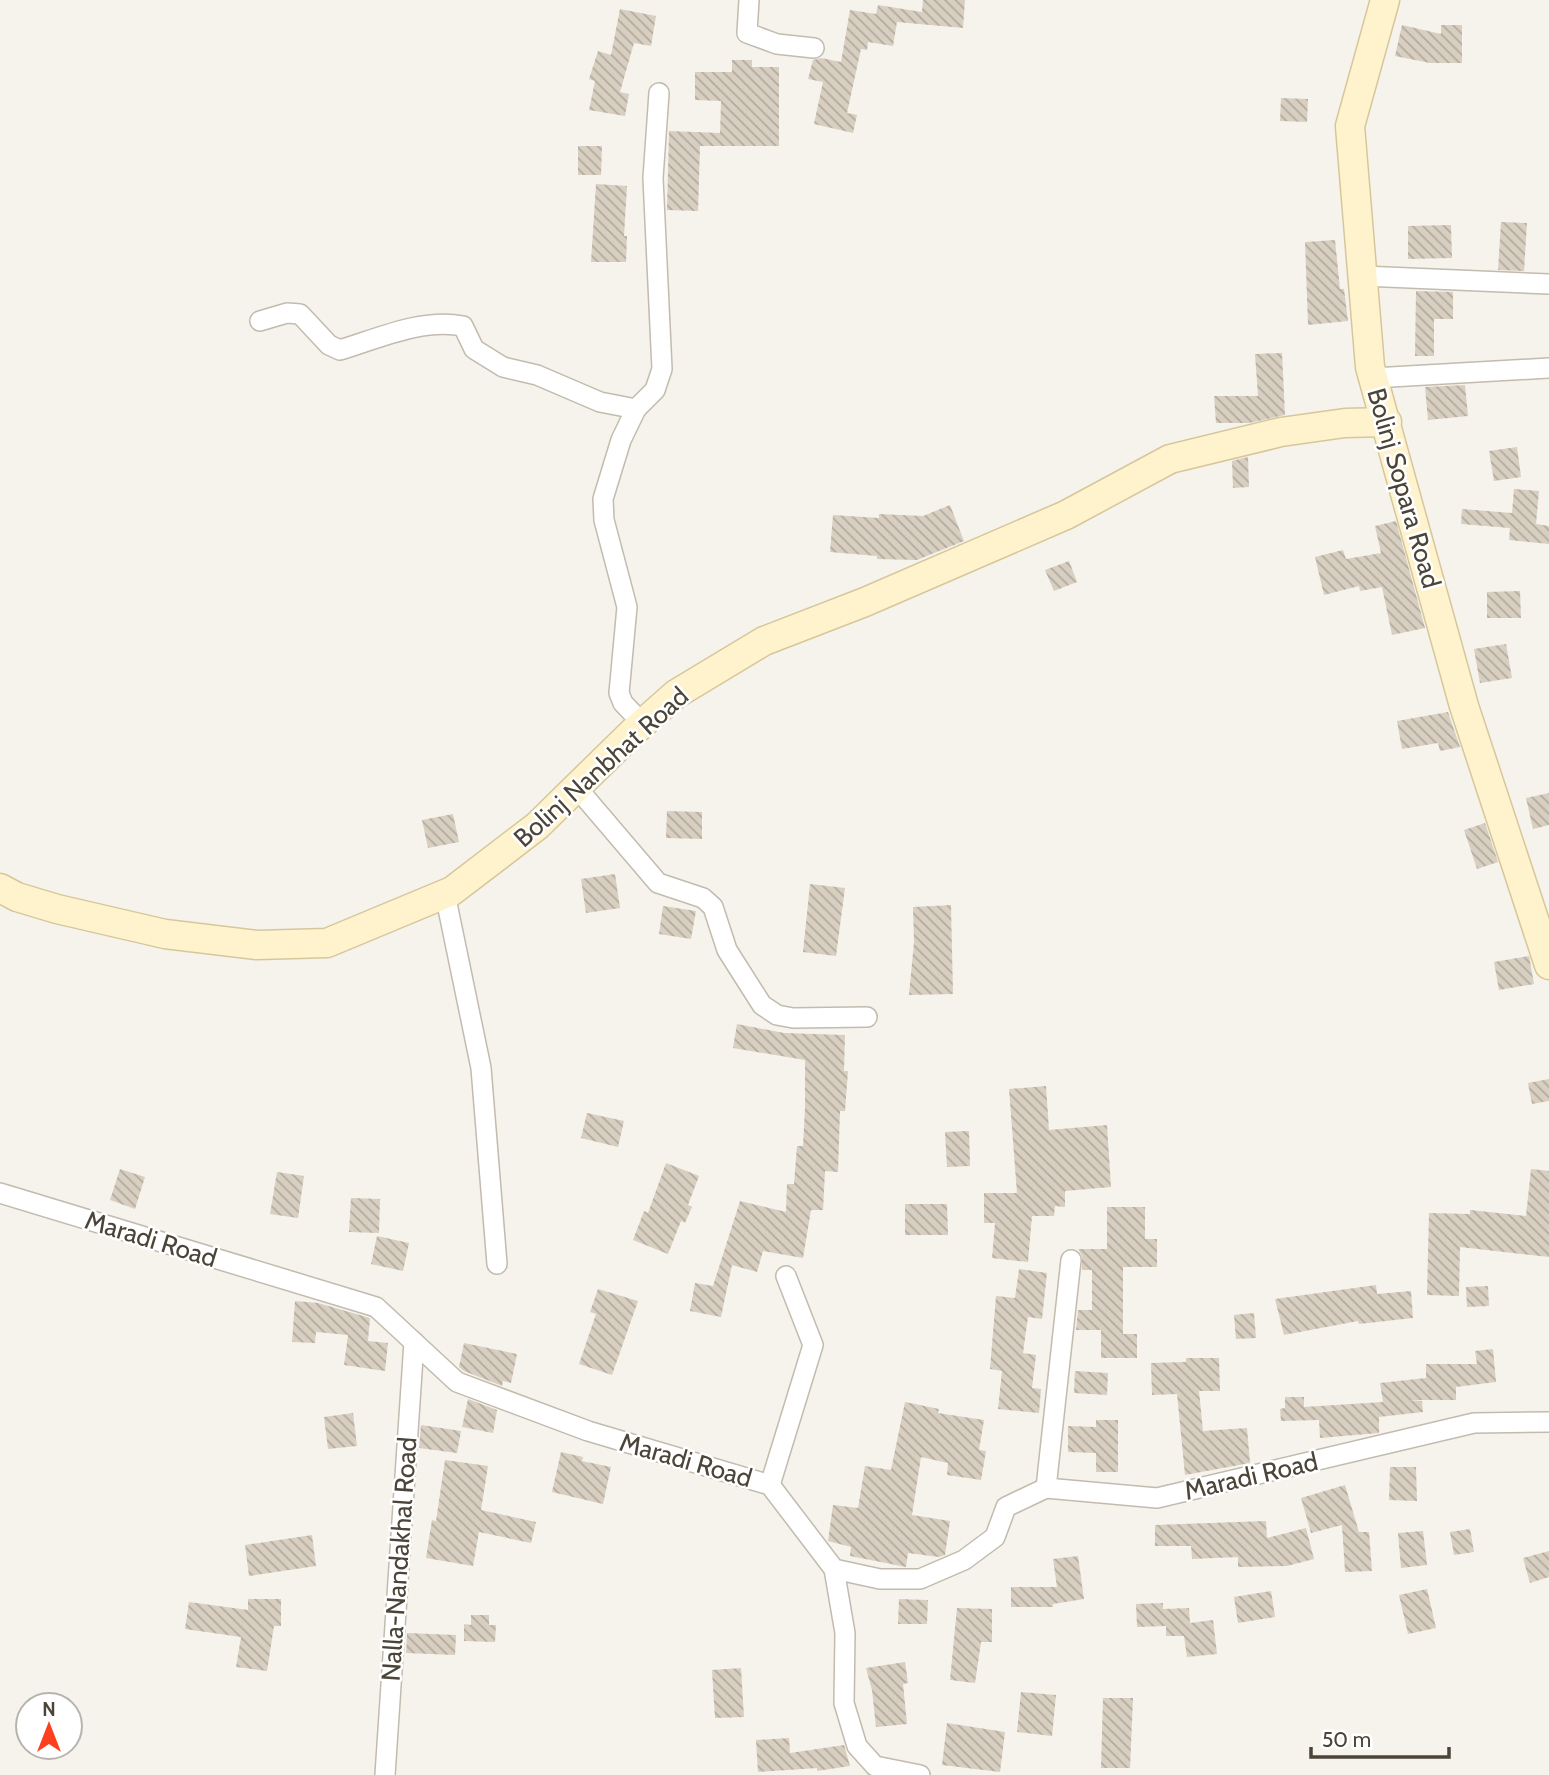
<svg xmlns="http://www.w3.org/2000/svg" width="1549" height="1775" font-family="Cabin,sans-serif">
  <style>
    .building { fill: url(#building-back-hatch) }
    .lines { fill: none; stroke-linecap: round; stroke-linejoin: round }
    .street-casing { stroke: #c2bbae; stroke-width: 22 }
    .secondary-casing { stroke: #d6c79b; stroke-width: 31 }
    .street { stroke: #fff; stroke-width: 19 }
    .secondary { stroke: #fff3cd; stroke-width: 28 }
    .labels { text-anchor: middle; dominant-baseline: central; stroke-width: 5; stroke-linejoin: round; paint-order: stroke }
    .street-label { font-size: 26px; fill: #4b4439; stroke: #fff }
  </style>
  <defs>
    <pattern id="building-back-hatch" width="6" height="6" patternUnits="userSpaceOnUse" patternTransform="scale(1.75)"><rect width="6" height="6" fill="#d8cfc1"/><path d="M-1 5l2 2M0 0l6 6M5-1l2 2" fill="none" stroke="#b1aa9e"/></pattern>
  </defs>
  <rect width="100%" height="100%" fill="#f6f3ec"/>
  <g class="building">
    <path d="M923,0h42l-2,28 -66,-6 -4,24 -25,-4 -1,8 -6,-1 -14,64 10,2 -4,18 -39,-9 9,-42 -15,-3 5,-19 8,-2 20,4 9,-52 26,4 2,-9 44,7z"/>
    <path d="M620,9l36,7 -5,30 -17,-3 -14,49 9,2 -4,22 -36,-6 6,-29 -6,-2 9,-28 13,4z"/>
    <path d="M1402,25l39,9v-9h21v38h-32l-35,-7z"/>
    <path d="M732,60h20v7h27v79h-79l-2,65 -31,-1 2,-79 51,2 1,-32 -26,-1v-28h37z"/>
    <path d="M1281,98l27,1 -1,23 -27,-1z"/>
    <path d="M578,146h24l-1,29h-23z"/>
    <path d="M596,184l31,2 -3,50h3l-1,26h-35z"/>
    <path d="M1501,222l26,1 -3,48 -26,-1z"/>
    <path d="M1451,225l1,33 -44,1v-33z"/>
    <path d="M1335,240l5,49h4l4,32 -40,4 -3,-83z"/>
    <path d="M1416,291l37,1v27h-19v37h-19z"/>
    <path d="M1282,353l3,62 -36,8h-33l-2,-27h44l-3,-42z"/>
    <path d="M1465,385l3,31 -40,4 -3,-33z"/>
    <path d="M1517,447l4,30 -27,4 -5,-30z"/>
    <path d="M1248,457l1,30 -16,1 -1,-27z"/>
    <path d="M1514,489l25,2 -3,33 13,2v18l-40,-4 1,-12 -49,-4 1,-15 50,4z"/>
    <path d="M950,505l14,36 -47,19 -40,-1v-3l-47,-4 3,-37 46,3v-4l44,2z"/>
    <path d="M1396,521l29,107 -33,7 -10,-48 -22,4 -1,-5 -35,9 -9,-38 28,-7 3,9 35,-6 -6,-27z"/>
    <path d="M1069,561l8,21 -23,9 -9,-21z"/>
    <path d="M1520,591l1,27h-34v-26z"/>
    <path d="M1506,644l6,34 -32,5 -6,-34z"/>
    <path d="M1448,712l12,35 -20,4 -2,-8 -36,6 -5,-28z"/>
    <path d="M1549,793v32l-16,4 -7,-31z"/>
    <path d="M667,811l35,1v27l-36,-1z"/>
    <path d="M453,814l6,28 -31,6 -6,-28z"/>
    <path d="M1485,823l13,39 -21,7 -13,-39z"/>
    <path d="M615,874l5,34 -34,5 -5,-34z"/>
    <path d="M810,884l35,4 -9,68 -33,-4z"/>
    <path d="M951,905l2,89 -44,1 5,-53 -1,-35z"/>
    <path d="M663,906l33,5 -5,28 -32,-5z"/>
    <path d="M1529,956l5,28 -35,6 -5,-28z"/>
    <path d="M737,1024l47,9 61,2 -1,36h4l-3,40h-5l-2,61 -13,-1 -2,39h-12l-8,48 -40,-7 -6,21 -25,-7 -11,52 -31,-6 5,-28 18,3 27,-85 46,11 1,-28h7l3,-38h6l2,-38v-48l-72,-12z"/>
    <path d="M1549,1079v22l-17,3 -4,-21z"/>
    <path d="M1046,1086l3,44 58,-5 4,62 -46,4v16l-10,-1 -1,10h-22l-4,46 -36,-4 3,-35h-11v-30h33l-8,-104z"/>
    <path d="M587,1113l37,8 -6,26 -37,-9z"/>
    <path d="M969,1131l1,35 -23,1 -2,-35z"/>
    <path d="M666,1163l33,13 -11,29 4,2 -7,16 -4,-2 -13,33 -35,-14 11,-29 4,2z"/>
    <path d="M120,1169l25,8 -10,32 -25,-9z"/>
    <path d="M1531,1169l18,2v86l-89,-10 -1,49 -32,-1 2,-82 41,1v-4l56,6z"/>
    <path d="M277,1172l27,4 -6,42 -28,-4z"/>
    <path d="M351,1198l29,1 -1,34 -30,-1z"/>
    <path d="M905,1204h42l1,31h-43z"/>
    <path d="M1107,1207h38v32h12v28h-34v67h14v24h-36v-28h-25l2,-20h14v-40h-10v-14l-4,-7h29z"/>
    <path d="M377,1236l32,7 -6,28 -32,-7z"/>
    <path d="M1019,1269l28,4 -5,46 -14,-2 -5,36 13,2 -4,33 9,1 -2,24 -41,-4 4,-38 -12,-2 6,-73 19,2z"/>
    <path d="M1376,1285l1,9 34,-3 2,27 -54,6 -1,-3 -74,14 -9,-36z"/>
    <path d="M1488,1286l1,20 -22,1 -1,-20z"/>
    <path d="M598,1289l40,12 -26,74 -33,-11 17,-50 -6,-2z"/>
    <path d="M295,1301l23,2 52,15 -2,23 20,2 -3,28 -41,-6 4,-30 -32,-3 -1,11 -23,-1z"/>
    <path d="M1254,1313l2,25 -20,1 -2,-24z"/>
    <path d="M464,1343l53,11 -6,29 -8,-2 -1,5 -38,-15 -5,-4z"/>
    <path d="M1493,1349l3,33 -40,5v13h-48l14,1 1,11 -44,5v16l-59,5 -1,-18 -38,1 -1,-12 5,-1v-11h19v10l79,-5 -3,-19 46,-5v-14h51l-2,-13z"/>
    <path d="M1186,1358h33l1,33h-21l4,40 44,-3 3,35 -65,12 -8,-81 -25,1 -1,-32 35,-1z"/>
    <path d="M1075,1371l33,2 -1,22 -33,-2z"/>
    <path d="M468,1399l29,11 -4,23 -31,-6z"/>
    <path d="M905,1402l34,7 -1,4 46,7 -5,30 7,1 -5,29 -34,-5 1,-12 -27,-6 -9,58 38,6 -5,34 -6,2 -31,-4 -2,14 -56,-11 1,-9 -23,-6 5,-36 25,3 7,-42 26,4z"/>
    <path d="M353,1413l4,33 -29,3 -4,-32z"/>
    <path d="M1096,1420h22v52h-22v-19l-28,-1v-26l28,1z"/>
    <path d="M421,1425l40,6 -4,22 -38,-5z"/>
    <path d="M561,1452l22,5 -1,4 29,6 -8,37 -51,-12z"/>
    <path d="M445,1460l43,6 -7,44 55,12 -5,21 -52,-11 -6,34 -47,-8 6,-38 4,1z"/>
    <path d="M1390,1467h26l1,34 -28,-1z"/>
    <path d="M1345,1485l14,47h10l3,39 -27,1 -3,-47 -31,8 -10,-35z"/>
    <path d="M1266,1521l1,17 39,-10 8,31 -27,7 -49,1v-10l-46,2 -1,-13h-36v-21z"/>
    <path d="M1470,1529l4,23 -20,3 -4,-23z"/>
    <path d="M1423,1531l4,34 -26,3 -3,-35z"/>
    <path d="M312,1535l4,31 -67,10 -4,-31z"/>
    <path d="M1549,1551v26l-19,6 -7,-25z"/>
    <path d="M1078,1556l6,43 -31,5v3h-42v-20h46l-4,-28z"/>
    <path d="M1427,1589l9,39 -28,6 -9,-39z"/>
    <path d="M1271,1591l4,26 -37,6 -4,-26z"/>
    <path d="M248,1599h33v27h-7l-7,45 -31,-4 5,-30 -56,-8 4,-27 59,8z"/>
    <path d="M899,1599l29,1 -1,24h-29z"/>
    <path d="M1163,1603v6l26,-1 1,15 23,-3 4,34 -30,3 -3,-21h-18v-10l-29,1 -1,-23z"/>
    <path d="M957,1608l35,1v33h-11l-6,41 -25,-3z"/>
    <path d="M471,1615h18v10h7l-1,17 -31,-1v-17l7,1z"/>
    <path d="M407,1633l49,2 -1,20 -49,-2z"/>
    <path d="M905,1662l3,21 -5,1 4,40 -31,3 -4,-37 -6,-22z"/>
    <path d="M741,1668l3,49 -29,1 -3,-48z"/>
    <path d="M1021,1692l35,3 -4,41 -35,-4z"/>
    <path d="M1103,1698h30l-3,70h-29z"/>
    <path d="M947,1723l58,9 -5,40 -58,-7z"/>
    <path d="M789,1738l1,15 54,-8 6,21 -33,5v-3l-59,4 -2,-32z"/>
  </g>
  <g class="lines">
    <defs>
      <g id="street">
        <path d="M749,0l-2,33 30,11 37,4"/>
        <path d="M1363,276l186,8"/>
        <path d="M260,321l27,-8 13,1 29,31 11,5c39,-12 83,-32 123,-24l11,23 29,18 34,8 63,27 36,7"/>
        <path d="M1373,378l176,-10"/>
        <path d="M642,723l-19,-20 -4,-10 8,-86 -23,-87 -1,-21 18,-59 15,-31 19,-19 7,-21 -9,-191 6,-85"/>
        <path d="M577,788l81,95 45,15 10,9 14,43 35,55 15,10 16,3 74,-1"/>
        <path d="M445,894l36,174 16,196"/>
        <path d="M0,1193l376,114 81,75 131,49 182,54 64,84 46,10h40l44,-19 31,-23 11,-30 40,-19 111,10 317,-75 75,-1"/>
        <path d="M770,1485l43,-140 -27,-69"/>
        <path d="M1046,1488l25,-228"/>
        <path d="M834,1569l11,64 -1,70 13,43 18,20 45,9"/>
        <path d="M385,1775l29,-433"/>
      </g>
      <g id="secondary">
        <path d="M1385,0l-35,126 20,241 94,339 85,259"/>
        <path d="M0,888l17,9 40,12 108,25 92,11 70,-2 125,-52 85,-65 96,-94 43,-38 88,-53 101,-39 201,-87 104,-56 111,-27 64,-9 42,-1"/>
      </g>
    </defs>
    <use href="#street" class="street-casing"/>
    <use href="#secondary" class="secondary-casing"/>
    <use href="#street" class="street"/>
    <use href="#secondary" class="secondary"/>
  </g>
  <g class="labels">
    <g class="street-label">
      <text transform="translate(1404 488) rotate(74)">Bolinj Sopara Road</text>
      <text transform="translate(601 767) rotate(-42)">Bolinj Nanbhat Road</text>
      <text transform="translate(151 1239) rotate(17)">Maradi Road</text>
      <text transform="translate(686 1460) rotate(16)">Maradi Road</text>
      <text transform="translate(1251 1476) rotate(-13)">Maradi Road</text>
      <text transform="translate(399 1559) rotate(-86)">Nalla-Nandakhal Road</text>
    </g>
  </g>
  <g transform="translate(49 1726)"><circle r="33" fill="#ffffff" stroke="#b7b4b0" stroke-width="2"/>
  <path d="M0-5L12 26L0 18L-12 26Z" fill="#fc3f1d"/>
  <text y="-10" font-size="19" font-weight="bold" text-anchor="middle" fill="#4b4439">N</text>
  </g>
  <path d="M1311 1747v10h138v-10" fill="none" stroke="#4b4439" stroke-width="3.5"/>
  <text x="1322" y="1747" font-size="21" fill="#4b4439" stroke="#ffffff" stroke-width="5" paint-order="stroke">50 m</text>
</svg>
